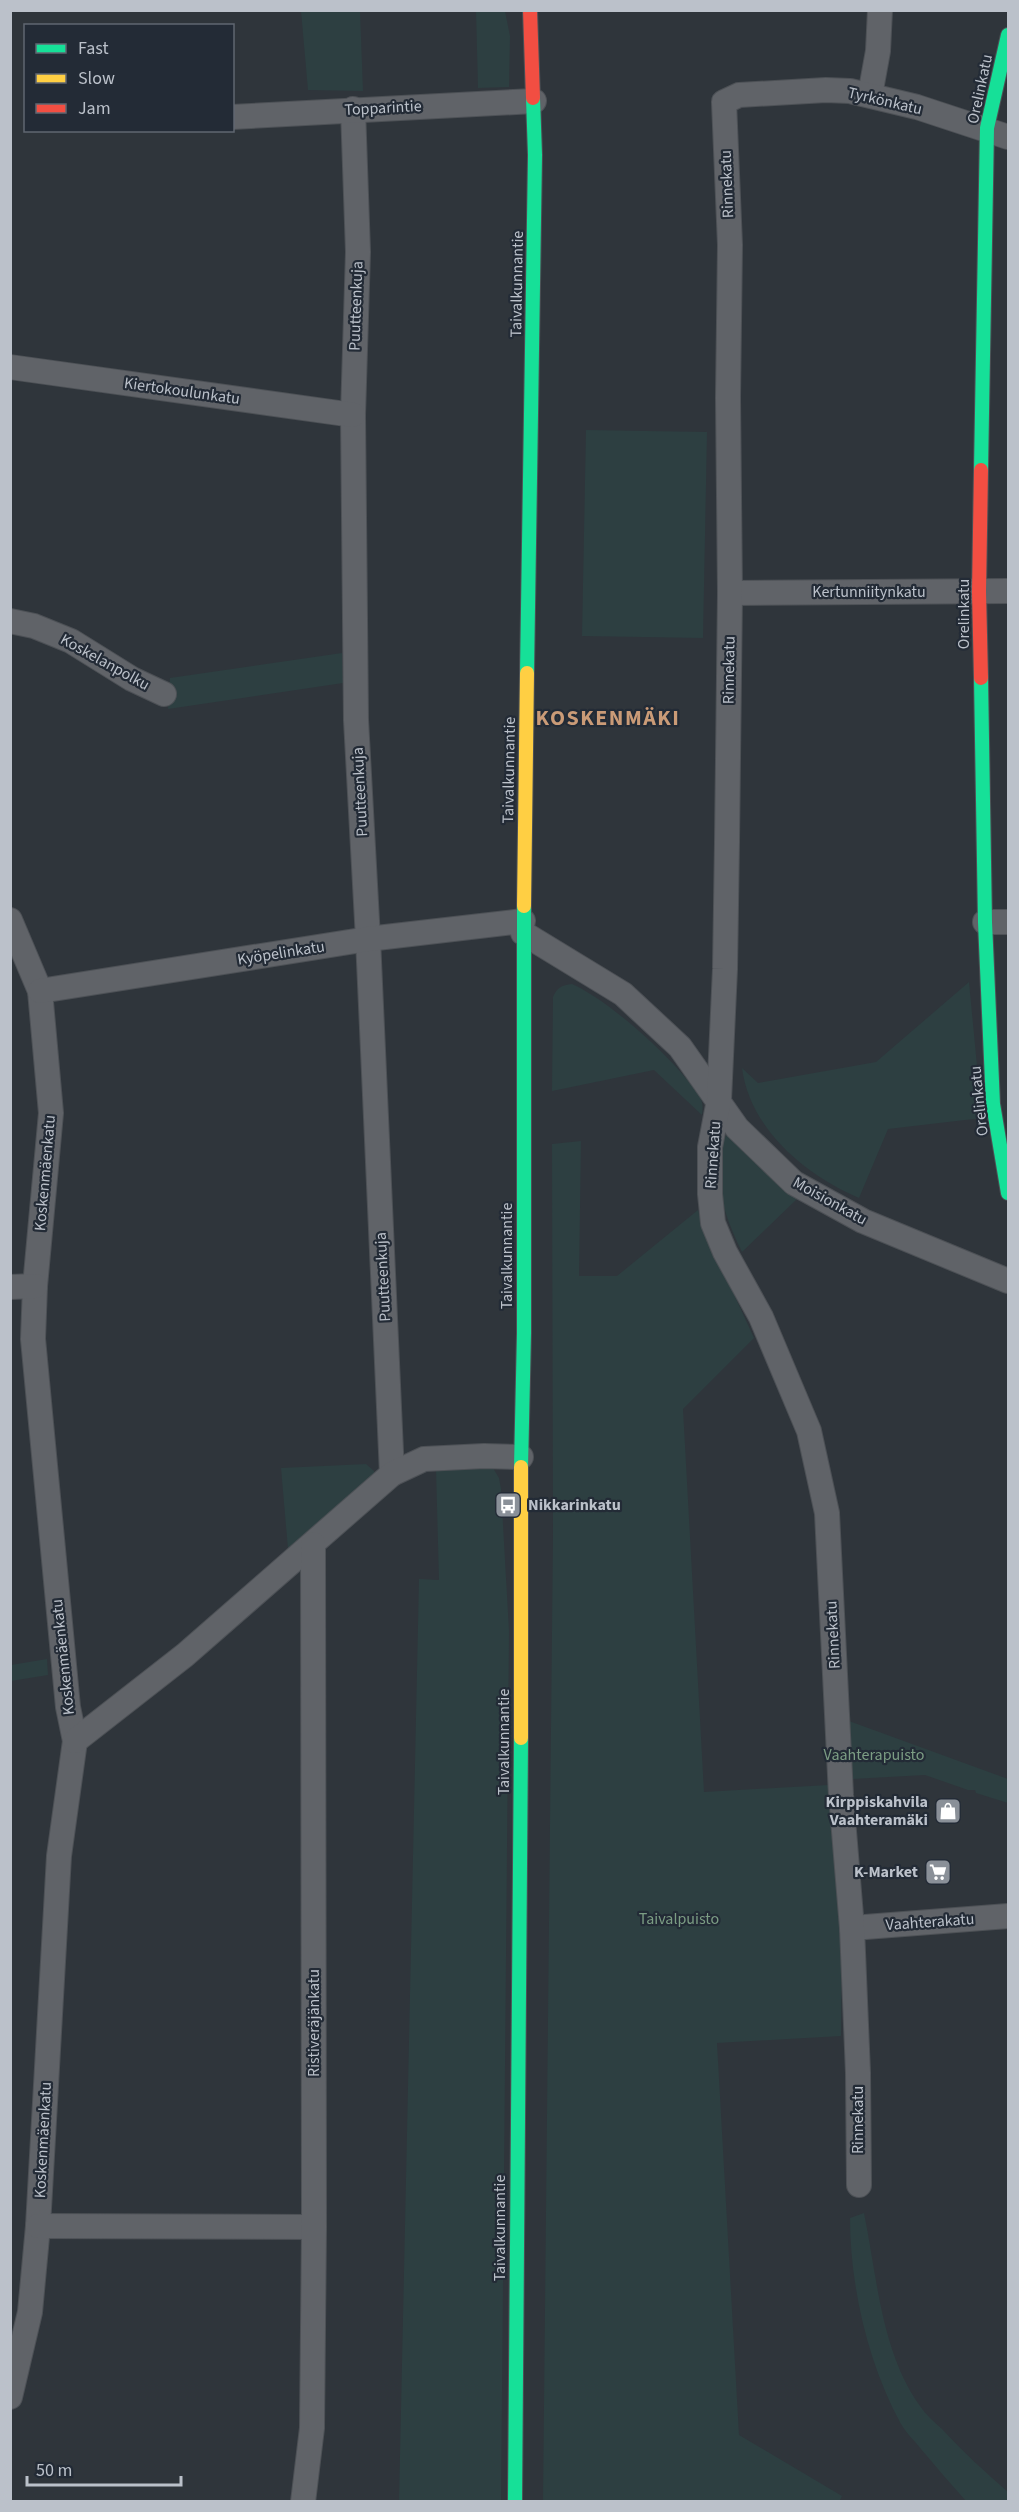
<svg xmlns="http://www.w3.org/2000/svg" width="1019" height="2512" font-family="'Source Sans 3',sans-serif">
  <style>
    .green { fill: #2d3f41 }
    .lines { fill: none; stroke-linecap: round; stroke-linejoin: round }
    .street-casing { stroke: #4d5156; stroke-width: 26 }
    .fast-casing { stroke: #4d5156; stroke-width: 16 }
    .slow-casing { stroke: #4d5156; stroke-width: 16 }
    .jam-casing { stroke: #4d5156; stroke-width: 16 }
    .street { stroke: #606368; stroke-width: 24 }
    .fast { stroke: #16e098; stroke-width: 14 }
    .slow { stroke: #ffcf43; stroke-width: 14 }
    .jam { stroke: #f24e42; stroke-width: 14 }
    .labels { text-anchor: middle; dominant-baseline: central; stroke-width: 4.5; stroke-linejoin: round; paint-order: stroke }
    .street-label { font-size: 16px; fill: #bbc1ca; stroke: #232b36 }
    .poi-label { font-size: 16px; font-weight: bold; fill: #bbc1ca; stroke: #232b36; text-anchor: end }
    .park-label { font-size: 16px; fill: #7c9d84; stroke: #232b36 }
    .district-label { font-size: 22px; font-weight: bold; letter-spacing: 1.5px; fill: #ca9b77; stroke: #232b36 }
  </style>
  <rect width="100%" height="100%" fill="#2f353b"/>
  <g class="green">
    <path d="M301,11h59l3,80 -55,-1z"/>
    <path d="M476,11h29l5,25 -1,51 -31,1z"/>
    <path d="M586,430l121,2 -4,206 -121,-2z"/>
    <path d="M342,653l1,30 -175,26 2,-31z"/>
    <path d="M969,982l13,136 -94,11 -29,69c-54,-23 -109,-69 -117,-130l16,15 118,-21z"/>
    <path d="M572,984c37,16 106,78 128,113 3,6 3,11 2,18l-48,-45 -102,21 1,-94c4,-9 8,-12 19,-13z"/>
    <path d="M728,1135l9,4 23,29 37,31 -55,53c-20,-41 -28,-69 -19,-114z"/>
    <path d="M581,1141l-2,135h38l81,-66 8,23 48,105 -71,71 21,383 124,-7 14,145 -1,106 -124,7 22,392 103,61 -3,6h-296l10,-967 -1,-391z"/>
    <path d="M366,1464l8,7v6l-86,72 -7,-81z"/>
    <path d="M485,1466l8,2 6,10 2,11 8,142 -8,870 -102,1 20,-923 20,1 -3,-111z"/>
    <path d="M47,1659l1,16 -37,6v-16z"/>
    <path d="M849,1721l159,58v24l-32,-10 -1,-3h-7l-43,-15 -73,4z"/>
    <path d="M864,2213c13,63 17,139 56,193 6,9 14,16 22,23 21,23 43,43 66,63v9h-42c-15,-17 -30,-34 -45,-52 -6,-8 -15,-16 -20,-25 -33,-60 -51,-138 -51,-206z"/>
  </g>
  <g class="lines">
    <defs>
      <g id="street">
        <path d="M870,95l8,-44 2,-41"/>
        <path d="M353,109l5,143 -5,163 3,305 12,219 24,535"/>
        <path d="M232,117l302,-16"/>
        <path d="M10,367l343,48"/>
        <path d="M730,593l278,-2"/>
        <path d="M10,621l24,5 37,15 61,38 32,15"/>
        <path d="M10,920l30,71 11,122 -16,173 -2,53 35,368 7,34 -16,115 -21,370 -8,86 -20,85"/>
        <path d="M985,922h23"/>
        <path d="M523,933l100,61 57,53 57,81 57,55 69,38 145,60"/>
        <path d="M40,991l328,-52 155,-18"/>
        <path d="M10,1287l25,-1"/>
        <path d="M75,1741l110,-86 207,-181 32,-15 60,-3 37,1"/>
        <path d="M852,1928l156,-12"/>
        <path d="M859,2185l-1,-112 -6,-145 -11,-133 -14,-282 -18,-82 -48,-114 -36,-65 -12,-29 -3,-29v-47l9,-47 6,-131 2,-127 3,-249 -2,-195 2,-153 -6,-143 15,-7 87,-5 24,1 67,16 91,30"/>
        <path d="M38,2226l276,1"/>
        <path d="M303,2502l9,-74 2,-201 -1,-683"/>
      </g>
      <g id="fast">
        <path d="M981,470l6,-342 21,-93"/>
        <path d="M527,673l8,-518 -2,-57"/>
        <path d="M981,678l4,244 8,182 15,89"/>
        <path d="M521,1467l3,-134v-427"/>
        <path d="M515,2502l6,-764"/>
      </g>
      <g id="slow">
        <path d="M524,906l3,-233"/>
        <path d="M521,1738v-271"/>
      </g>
      <g id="jam">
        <path d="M530,10l3,88"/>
        <path d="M981,678l-2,-86 2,-122"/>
      </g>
    </defs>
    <use href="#street" class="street-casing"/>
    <use href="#fast" class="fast-casing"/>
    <use href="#slow" class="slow-casing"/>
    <use href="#jam" class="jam-casing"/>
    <use href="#street" class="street"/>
    <use href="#fast" class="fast"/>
    <use href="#slow" class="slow"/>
    <use href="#jam" class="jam"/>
  </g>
  <defs>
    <symbol id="bus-square" viewBox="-11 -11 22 22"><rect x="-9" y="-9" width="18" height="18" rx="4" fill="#8a9098" stroke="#232b36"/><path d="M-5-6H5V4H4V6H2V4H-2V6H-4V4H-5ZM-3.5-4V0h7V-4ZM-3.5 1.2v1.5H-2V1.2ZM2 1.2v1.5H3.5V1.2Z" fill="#fff"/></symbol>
    <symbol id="shop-square" viewBox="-11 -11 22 22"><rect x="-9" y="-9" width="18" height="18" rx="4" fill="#8a9098" stroke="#232b36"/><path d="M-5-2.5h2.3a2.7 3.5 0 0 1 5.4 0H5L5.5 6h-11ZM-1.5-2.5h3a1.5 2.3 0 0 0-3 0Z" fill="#fff"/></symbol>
    <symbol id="supermarket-square" viewBox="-11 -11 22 22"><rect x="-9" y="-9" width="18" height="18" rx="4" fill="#8a9098" stroke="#232b36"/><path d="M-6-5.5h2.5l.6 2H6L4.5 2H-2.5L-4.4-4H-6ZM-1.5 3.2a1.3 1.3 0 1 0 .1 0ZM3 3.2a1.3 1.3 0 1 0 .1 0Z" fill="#fff"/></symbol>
  </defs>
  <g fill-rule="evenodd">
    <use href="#bus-square" x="493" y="1490" width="30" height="30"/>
    <use href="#shop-square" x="933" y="1796" width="30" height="30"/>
    <use href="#supermarket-square" x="923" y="1857" width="30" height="30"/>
  </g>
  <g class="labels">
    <g class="street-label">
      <text transform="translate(980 89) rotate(-78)">Orelinkatu</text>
      <text transform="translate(885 101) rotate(13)">Tyrkönkatu</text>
      <text transform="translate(383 108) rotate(-3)">Topparintie</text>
      <text transform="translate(727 184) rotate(-92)">Rinnekatu</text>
      <text transform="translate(517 284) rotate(-89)">Taivalkunnantie</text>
      <text transform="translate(356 306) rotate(-88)">Puutteenkuja</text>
      <text transform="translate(182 391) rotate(8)">Kiertokoulunkatu</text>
      <text x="869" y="592">Kertunniitynkatu</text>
      <text transform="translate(964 614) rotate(-90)">Orelinkatu</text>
      <text transform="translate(105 662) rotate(29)">Koskelanpolku</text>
      <text transform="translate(729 670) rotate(-89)">Rinnekatu</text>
      <text transform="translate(509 770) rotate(-89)">Taivalkunnantie</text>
      <text transform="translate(360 792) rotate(-93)">Puutteenkuja</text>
      <text transform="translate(281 953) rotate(-9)">Kyöpelinkatu</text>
      <text transform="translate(979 1101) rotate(-96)">Orelinkatu</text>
      <text transform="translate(713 1155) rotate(-86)">Rinnekatu</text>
      <text transform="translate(45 1173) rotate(-85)">Koskenmäenkatu</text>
      <text transform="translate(830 1201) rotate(29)">Moisionkatu</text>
      <text transform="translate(507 1256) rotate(-90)">Taivalkunnantie</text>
      <text transform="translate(383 1277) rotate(-93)">Puutteenkuja</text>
      <text transform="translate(833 1635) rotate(-93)">Rinnekatu</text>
      <text transform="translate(63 1657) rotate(-96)">Koskenmäenkatu</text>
      <text transform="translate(504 1742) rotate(-90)">Taivalkunnantie</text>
      <text transform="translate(930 1922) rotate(-4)">Vaahterakatu</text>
      <text transform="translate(314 2023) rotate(-90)">Ristiveräjänkatu</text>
      <text transform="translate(858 2120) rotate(-90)">Rinnekatu</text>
      <text transform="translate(43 2140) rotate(-87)">Koskenmäenkatu</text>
      <text transform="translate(500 2228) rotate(-90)">Taivalkunnantie</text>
    </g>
    <g class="poi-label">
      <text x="528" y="1505" text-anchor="start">Nikkarinkatu</text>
      <text x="928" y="1802">Kirppiskahvila<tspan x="928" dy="18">Vaahteramäki</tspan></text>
      <text x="918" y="1872">K-Market</text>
    </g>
    <g class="park-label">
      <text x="874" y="1755">Vaahterapuisto</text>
      <text x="679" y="1919">Taivalpuisto</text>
    </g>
    <g class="district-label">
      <text x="608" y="718">KOSKENMÄKI</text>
    </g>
  </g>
  <rect width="1019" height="2512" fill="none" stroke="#bbc1ca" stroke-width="24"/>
  <rect x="24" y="24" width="210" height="108" fill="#232b36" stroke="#606771" stroke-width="1.5"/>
  <rect x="36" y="44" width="30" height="9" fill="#16e098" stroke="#606771" stroke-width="1.5"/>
  <text x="78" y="54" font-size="18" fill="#bbc1ca">Fast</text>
  <rect x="36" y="74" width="30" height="9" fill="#ffcf43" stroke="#606771" stroke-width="1.5"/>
  <text x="78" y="84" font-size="18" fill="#bbc1ca">Slow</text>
  <rect x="36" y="104" width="30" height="9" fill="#f24e42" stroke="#606771" stroke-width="1.5"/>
  <text x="78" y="114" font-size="18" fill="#bbc1ca">Jam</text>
  <path d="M27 2476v9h154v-9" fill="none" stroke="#bbc1ca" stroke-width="3"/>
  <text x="36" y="2476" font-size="18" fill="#bbc1ca" stroke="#232b36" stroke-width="4.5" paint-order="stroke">50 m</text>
</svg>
